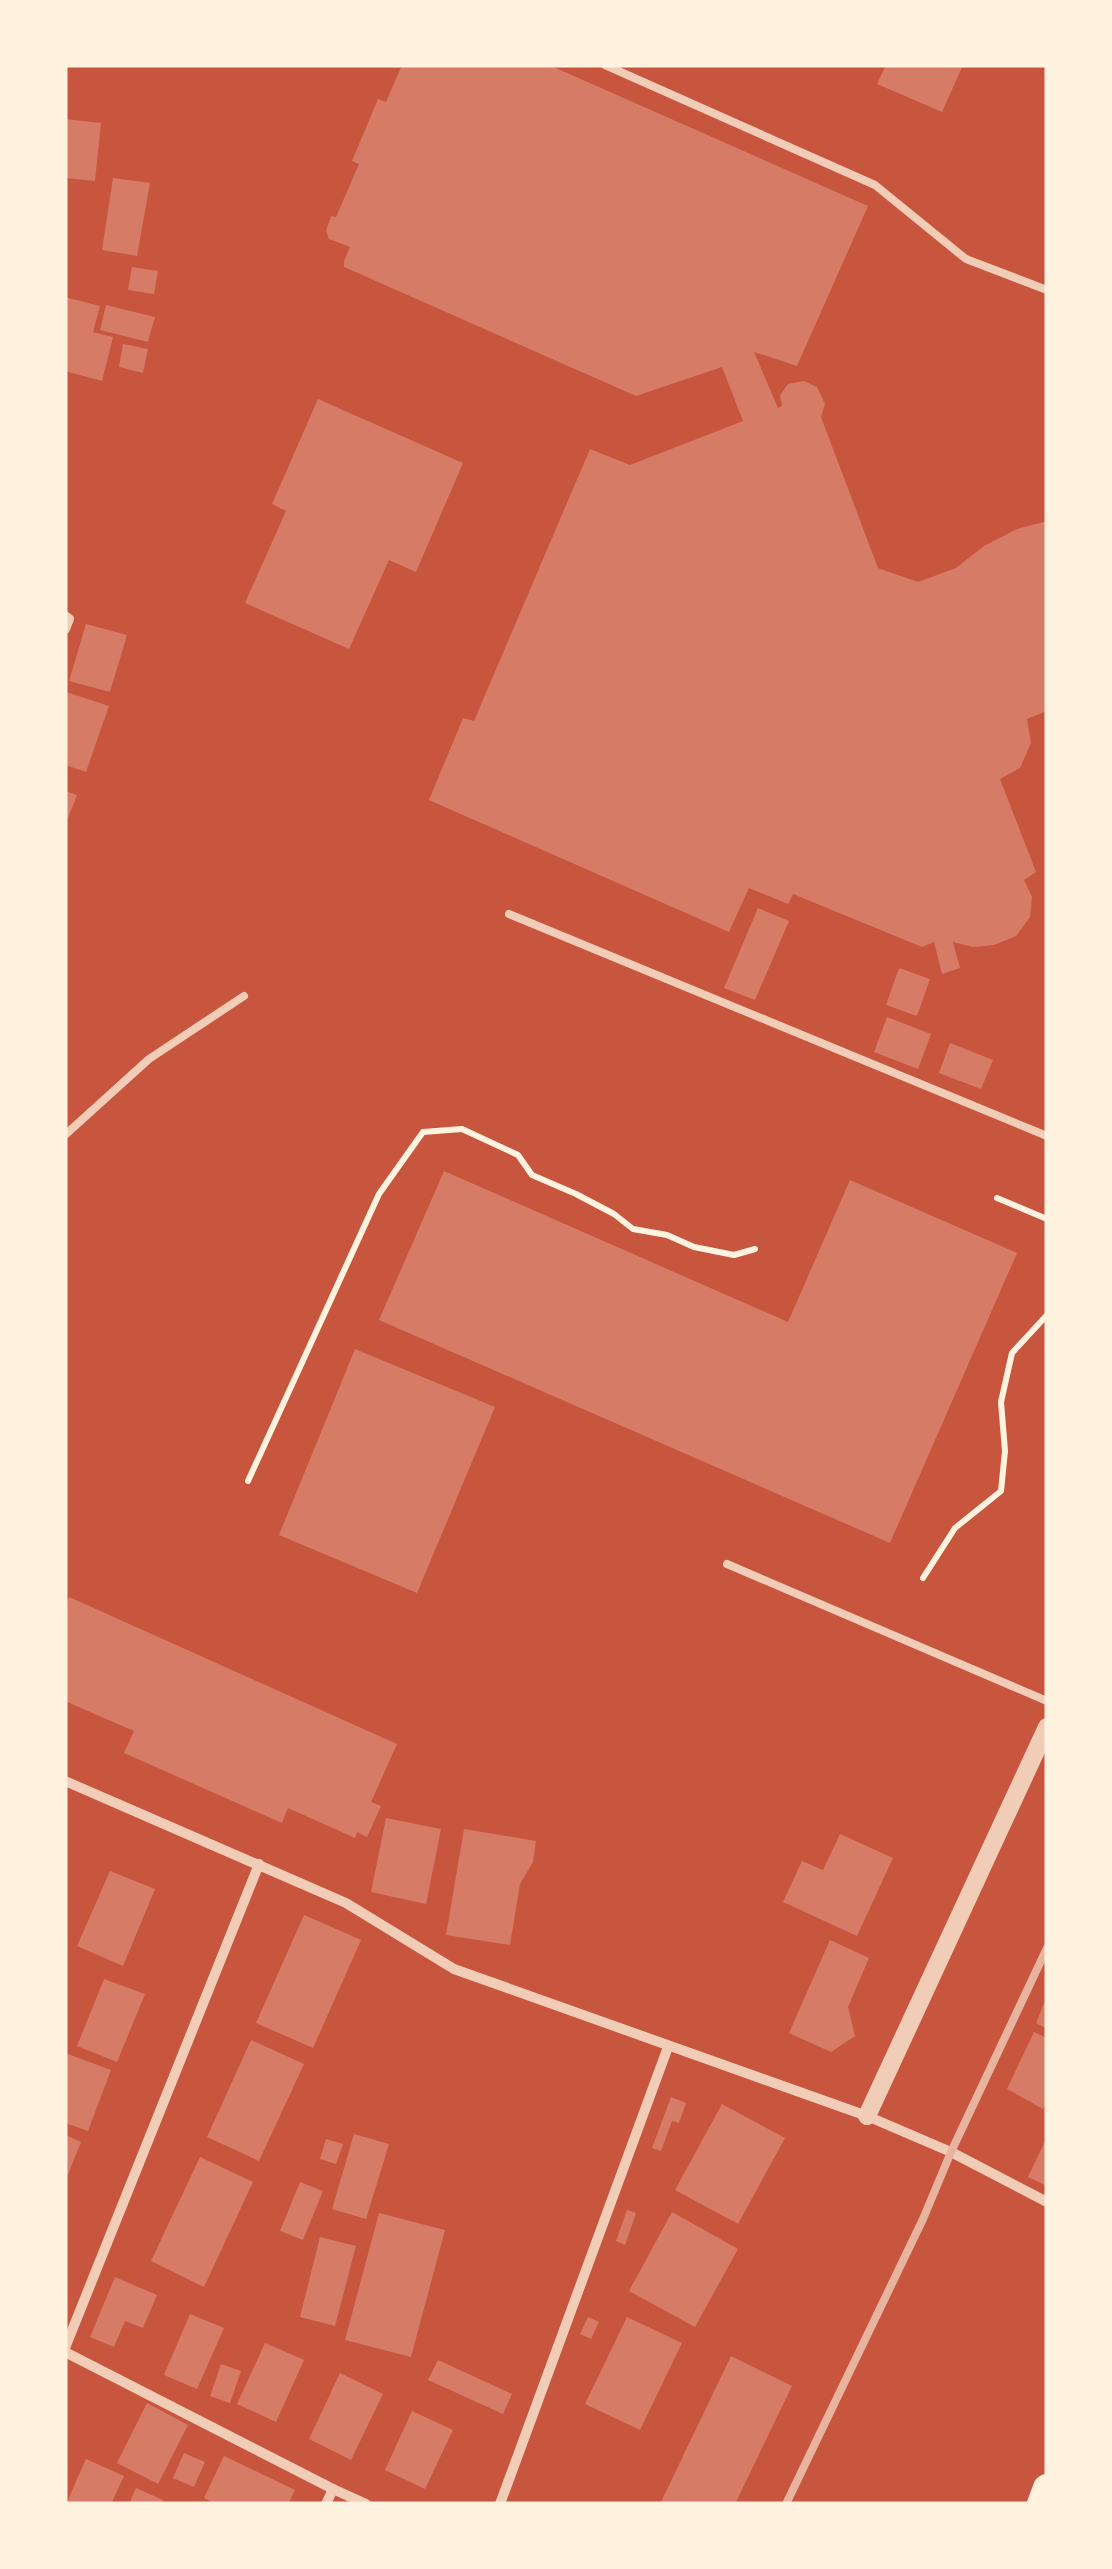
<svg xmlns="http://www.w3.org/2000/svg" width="1112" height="2569" font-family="'Asap Condensed',sans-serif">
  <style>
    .building { fill: #d67c66 }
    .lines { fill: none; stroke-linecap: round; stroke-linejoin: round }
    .path { stroke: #fff3e0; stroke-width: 6 }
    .service { stroke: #f1ccb7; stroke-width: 8 }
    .minor { stroke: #f1ccb7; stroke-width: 10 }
    .tertiary { stroke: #f1ccb7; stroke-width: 18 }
    .trunk { stroke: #fff3e0; stroke-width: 28 }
    .rail { stroke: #e9b49f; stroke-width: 8 }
  </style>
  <rect width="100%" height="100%" fill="#c8553d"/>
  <g class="building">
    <path d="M402,65h147l319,141 -71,160 -43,-14 24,56 4,-2 -2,-11 8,-11 16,-3 13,6 8,17 -4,13 57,151 40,14 38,-14 28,-22 33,-17 30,-8v190l-20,8 4,24 -11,25 -20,11 36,93 -12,8 8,17 -2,20 -14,19 -22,9 -21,2 -20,-5 7,26 -18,6 -8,-32 -12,5 -129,-53 -5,10 -39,-16 -20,44 -300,-132 34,-82 11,3 116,-272 40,16 113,-44 -21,-54 -86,29 -292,-129v-6l6,-14 -21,-8 -3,-8 5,-15 5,1 23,-53 -7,-3 26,-62 8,3z"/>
    <path d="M886,65h77l-21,47 -65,-28z"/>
    <path d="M65,119l36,4 -6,58 -30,-3z"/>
    <path d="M113,178l37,5 -13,73 -35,-6z"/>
    <path d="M132,267l26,4 -4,23 -26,-4z"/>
    <path d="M65,297l35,9 -7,26 20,5 -11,44 -37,-10z"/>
    <path d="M106,305l49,12 -7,25 -48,-12z"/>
    <path d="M123,344l25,5 -5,24 -24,-6z"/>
    <path d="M318,399l145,64 -47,109 -27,-12 -40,89 -104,-46 41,-92 -14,-7z"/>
    <path d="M86,624l41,11 -17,57 -41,-11z"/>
    <path d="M66,692l43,14 -23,66 -21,-7z"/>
    <path d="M65,791l12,4 -12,31z"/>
    <path d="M758,908l31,13 -34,79 -31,-12z"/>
    <path d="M899,968l31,11 -13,37 -31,-11z"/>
    <path d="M887,1017l44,17 -13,35 -44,-17z"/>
    <path d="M950,1043l43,17 -12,29 -42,-16z"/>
    <path d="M444,1171l344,151 62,-142 167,73 -127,290 -511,-223z"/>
    <path d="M355,1349l140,58 -78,186 -138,-58z"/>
    <path d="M69,1597l328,147 -26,58 10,4 -14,31 -10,-5 -2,6 -67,-30 -6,15 -158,-70 10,-22 -69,-30v-95z"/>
    <path d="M386,1818l55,11 -15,75 -55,-12z"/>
    <path d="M464,1829l72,12 -3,21 -13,22 -10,61 -64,-10z"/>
    <path d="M840,1834l53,24 -36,78 -74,-34 19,-41 21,9z"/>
    <path d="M110,1871l45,18 -32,77 -46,-20z"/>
    <path d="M304,1915l57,25 -48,108 -57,-25z"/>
    <path d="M830,1940l39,18 -21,49 7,29 -24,16 -42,-19z"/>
    <path d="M104,1979l41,15 -28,68 -40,-16z"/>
    <path d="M1047,1996v33l-11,-6z"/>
    <path d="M1034,2032l13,6v63l-4,8 -36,-20z"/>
    <path d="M251,2040l53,24 -45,97 -52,-24z"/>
    <path d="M65,2053l46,17 -23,61 -23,-8z"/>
    <path d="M671,2097l15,6 -7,20 -7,-2 -11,30 -9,-3z"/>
    <path d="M722,2104l63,34 -47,86 -63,-34z"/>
    <path d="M354,2134l35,10 -23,75 -34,-10z"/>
    <path d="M65,2135l16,7 -16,40z"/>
    <path d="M1047,2137v49l-19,-9z"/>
    <path d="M326,2139l17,5 -7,20 -16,-5z"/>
    <path d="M200,2157l53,25 -49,105 -53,-26z"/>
    <path d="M300,2182l23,9 -20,49 -23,-9z"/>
    <path d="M627,2210l9,3 -11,32 -9,-4z"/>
    <path d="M672,2212l66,37 -43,78 -66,-36z"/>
    <path d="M379,2213l66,17 -34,127 -66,-17z"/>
    <path d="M320,2237l36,9 -21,80 -35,-9z"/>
    <path d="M115,2277l42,18 -14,33 -18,-7 -11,26 -24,-10z"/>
    <path d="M190,2314l34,14 -27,61 -33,-14z"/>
    <path d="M588,2317l11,5 -8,17 -11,-5z"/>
    <path d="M627,2317l55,26 -42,87 -55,-26z"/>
    <path d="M265,2343l39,17 -28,62 -39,-18z"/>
    <path d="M731,2356l61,30 -57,118h-69l-5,-2z"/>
    <path d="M438,2360l74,34 -9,20 -75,-34z"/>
    <path d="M221,2364l20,7 -11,32 -20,-7z"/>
    <path d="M340,2373l43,21 -32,66 -42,-21z"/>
    <path d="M147,2403l41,22 -30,59 -41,-21z"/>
    <path d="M412,2411l41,19 -28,59 -40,-19z"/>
    <path d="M184,2453l21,9 -11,25 -21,-9z"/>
    <path d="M224,2456l71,34 -7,14h-72l-12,-6z"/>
    <path d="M86,2459l38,17 -13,28h-45z"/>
    <path d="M136,2488l27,12 -2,4h-32z"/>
  </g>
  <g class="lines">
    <g class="path">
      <path d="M997,1198l50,21"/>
      <path d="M248,1481l131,-287 44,-62 39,-3 56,26 14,20 44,19 38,20 19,15 34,6 27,12 40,8 21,-6"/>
      <path d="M923,1578l32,-50 46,-37 4,-40 -4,-49 11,-49 35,-38"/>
    </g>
    <g class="service">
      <path d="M605,65l270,120 91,74 81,31"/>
      <path d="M509,914l538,222"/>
      <path d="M65,1135l84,-76 95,-63"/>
      <path d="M727,1564l320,137"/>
    </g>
    <g class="minor">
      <path d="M65,616l4,3 -4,10"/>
      <path d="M65,1781l281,122 108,66 413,147 84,36 96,50"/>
      <path d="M65,2348l194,-484"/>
      <path d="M65,2352l268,137"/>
      <path d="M326,2504l7,-15 33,15"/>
      <path d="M500,2504l168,-457"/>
    </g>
    <path class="tertiary" d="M867,2116l180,-389"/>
    <path class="trunk" d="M1041,2504l6,-16"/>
    <path class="rail" d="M786,2504l137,-285 28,-67 96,-204"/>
  </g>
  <rect width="1112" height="2569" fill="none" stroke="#fff3e0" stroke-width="135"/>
</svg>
